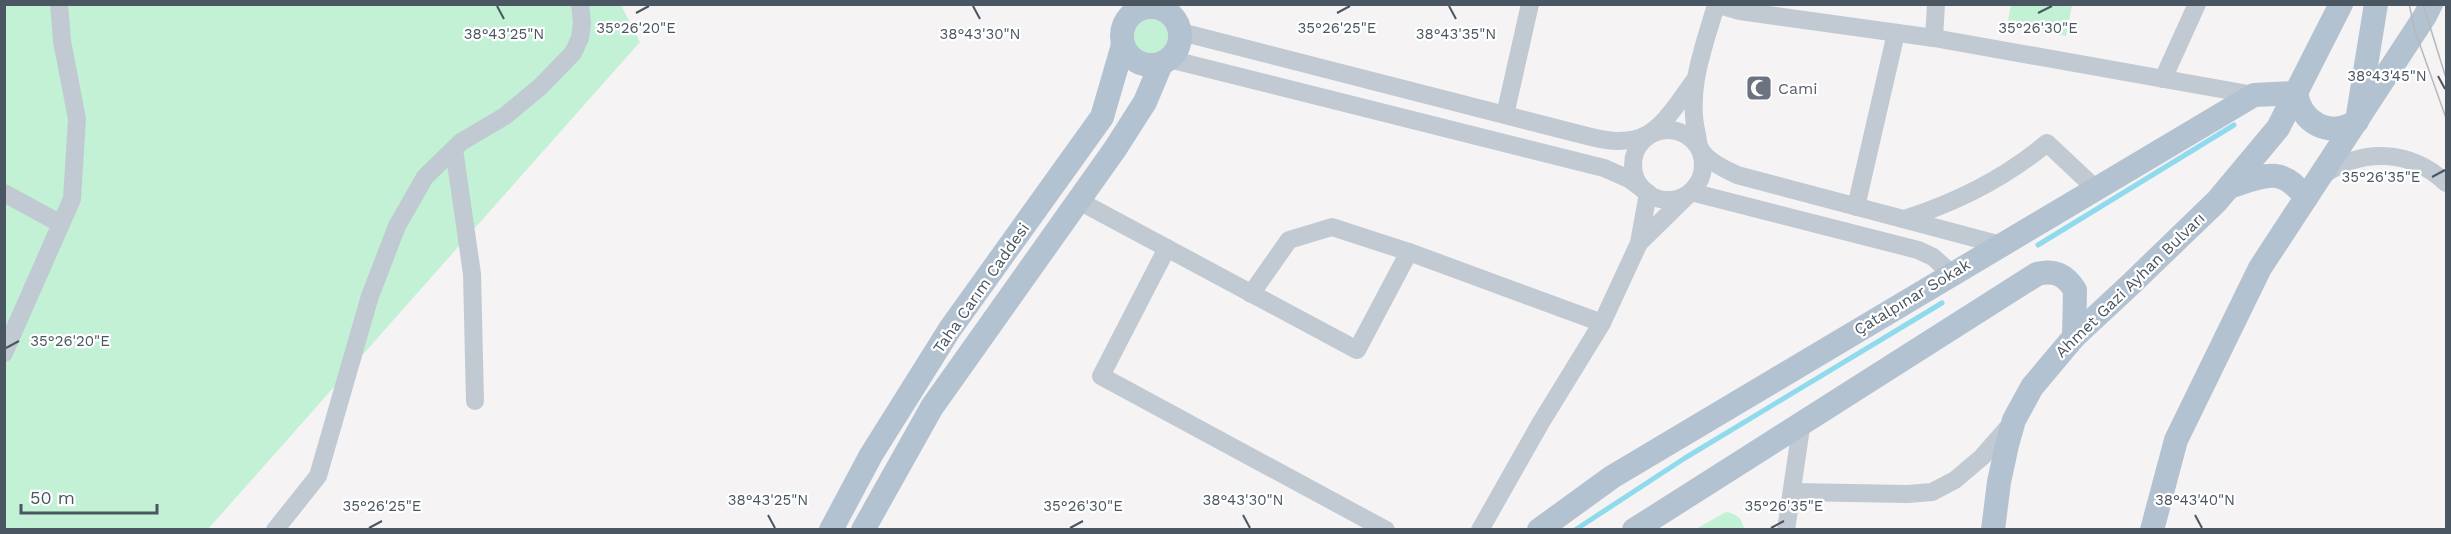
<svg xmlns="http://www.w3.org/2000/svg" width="2451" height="534" font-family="'Work Sans',sans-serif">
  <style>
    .green { fill: #c3f1d5 }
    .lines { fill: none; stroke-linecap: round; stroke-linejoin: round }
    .stream { stroke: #90daee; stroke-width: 5 }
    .minor { stroke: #c1cad2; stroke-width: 18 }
    .major { stroke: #b3c2d1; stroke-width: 24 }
    .tram { stroke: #b5b8bd; stroke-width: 1.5 }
    .ticks { fill: none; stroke: #4a5661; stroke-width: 2 }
    .labels { text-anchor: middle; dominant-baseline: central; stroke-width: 4.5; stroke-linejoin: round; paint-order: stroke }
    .worship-label { font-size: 16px; fill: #5b616d; stroke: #fff; text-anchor: start }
    .street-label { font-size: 16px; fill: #4a5661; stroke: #fff }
    .ticks-label { font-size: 15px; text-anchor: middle; fill: #4a5661; stroke: #fff; stroke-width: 4.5; stroke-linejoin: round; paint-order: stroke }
  </style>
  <rect width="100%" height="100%" fill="#f5f3f3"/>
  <g class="green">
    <path d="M4,5h617l19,37 -432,487h-203z"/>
    <path d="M2011,5h61l-6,31 -59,-11z"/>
    <circle cx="1151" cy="36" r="17"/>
    <path d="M1726,512c11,2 16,6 18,17h-48z"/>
  </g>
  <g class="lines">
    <g class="stream">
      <path d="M2038,245l196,-120"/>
      <path d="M1575,530l110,-72 257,-155"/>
    </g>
    <g class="minor">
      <path d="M1716,4l24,7 194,27 320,57"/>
      <path d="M1716,5c-12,42 -30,85 -19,130 1,4 1,10 3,13 6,13 25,21 37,27l264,70"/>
      <path d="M1181,32l410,105c59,15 71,-12 103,-56"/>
      <path d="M1934,38l2,-34"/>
      <path d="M1169,59l435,109 25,11 19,14 -9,50 -37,80 -62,101 -60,106"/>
      <path d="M2163,79l34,-75"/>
      <path d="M1505,115l25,-111"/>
      <circle cx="1668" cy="165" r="35"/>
      <path d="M454,149l18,125 3,127"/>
      <path d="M2323,175c40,-27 87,-26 123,8"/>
      <path d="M4,193l57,31"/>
      <path d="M1079,201l278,149 52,-98 193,71"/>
      <path d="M1856,207l40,-174"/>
      <path d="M1904,219c54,-17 100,-40 143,-76l49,46"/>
      <path d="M1639,243l52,-51 227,58 15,7 19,17"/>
      <path d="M1167,248l-66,128 285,154"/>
      <path d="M1251,294l38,-54 43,-13 77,25"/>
      <path d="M4,353l68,-154 5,-80 -15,-78 -3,-37"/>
      <path d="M1792,492l115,2 25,-2 23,-12 27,-23 29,-33"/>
      <path d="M275,530l43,-54 52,-180 27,-70 28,-49 36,-35 44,-26 36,-30 32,-33 7,-15 2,-15 -2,-19"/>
      <path d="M1786,530l16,-109"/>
    </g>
    <g class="major">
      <circle cx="1151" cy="36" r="29"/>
      <path d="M2229,187c34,-11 52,-23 77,11"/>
      <path d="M831,530l40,-75 79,-126 152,-212 21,-72"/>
      <path d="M863,530l69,-123 183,-258 30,-47 16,-38"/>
      <path d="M1539,530l73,-53 642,-382 42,-2c5,30 34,46 61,28l19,-117"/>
      <path d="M1634,530l403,-256c17,-4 28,0 38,16l-1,47"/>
      <path d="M1993,530l6,-48 8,-37 7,-25 18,-33 42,-50 57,-53 86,-83 61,-73 63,-124"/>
      <path d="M2152,530l24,-90 84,-172 165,-252 6,-12"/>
    </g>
    <g class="tram">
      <path d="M2409,4l6,27 31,87"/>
      <path d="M2423,4l23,74"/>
    </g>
  </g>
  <path class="ticks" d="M497,6l7,13M973,6l7,13M1449,6l7,13M636,13l13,-7M1337,13l13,-7M2038,13l14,-7M2438,76l7,13M2432,177l13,-7M6,348l13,-7M768,515l7,13M1243,515l7,13M2195,515l7,13M369,528l13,-7M1070,528l13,-7M1771,528l13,-7"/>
  <defs>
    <symbol id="mosque-square" viewBox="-11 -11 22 22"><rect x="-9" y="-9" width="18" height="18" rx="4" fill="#6b7280" stroke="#fff"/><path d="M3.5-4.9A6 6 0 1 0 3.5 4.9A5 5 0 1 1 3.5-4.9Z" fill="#fff"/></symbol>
  </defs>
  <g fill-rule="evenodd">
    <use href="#mosque-square" x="1744" y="73" width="30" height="30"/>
  </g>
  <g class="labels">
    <g class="worship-label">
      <text x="1778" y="88">Cami</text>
    </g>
    <g class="street-label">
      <text transform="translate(2130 285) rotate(-44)">Ahmet Gazi Ayhan Bulvarı</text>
      <text transform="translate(981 288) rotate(-55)">Taha Carım Caddesi</text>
      <text transform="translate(1912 297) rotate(-31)">Çatalpınar Sokak</text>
    </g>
  </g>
  <g class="ticks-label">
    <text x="636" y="33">35°26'20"E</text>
    <text x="1337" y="33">35°26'25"E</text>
    <text x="2038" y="33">35°26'30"E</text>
    <text x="504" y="39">38°43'25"N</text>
    <text x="980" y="39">38°43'30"N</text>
    <text x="1456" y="39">38°43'35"N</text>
    <text x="2387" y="81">38°43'45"N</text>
    <text x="2381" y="182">35°26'35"E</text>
    <text x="70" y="346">35°26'20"E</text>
    <text x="768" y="505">38°43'25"N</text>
    <text x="1243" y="505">38°43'30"N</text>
    <text x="2195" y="505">38°43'40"N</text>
    <text x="382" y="511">35°26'25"E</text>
    <text x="1083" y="511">35°26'30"E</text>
    <text x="1784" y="511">35°26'35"E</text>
  </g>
  <rect width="2451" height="534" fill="none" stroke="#4a5661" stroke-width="12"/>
  <path d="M21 504v9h136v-9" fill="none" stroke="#4a5661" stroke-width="3"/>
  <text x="30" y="504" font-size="18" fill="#4a5661" stroke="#ffffff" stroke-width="4.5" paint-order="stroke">50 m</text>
</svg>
